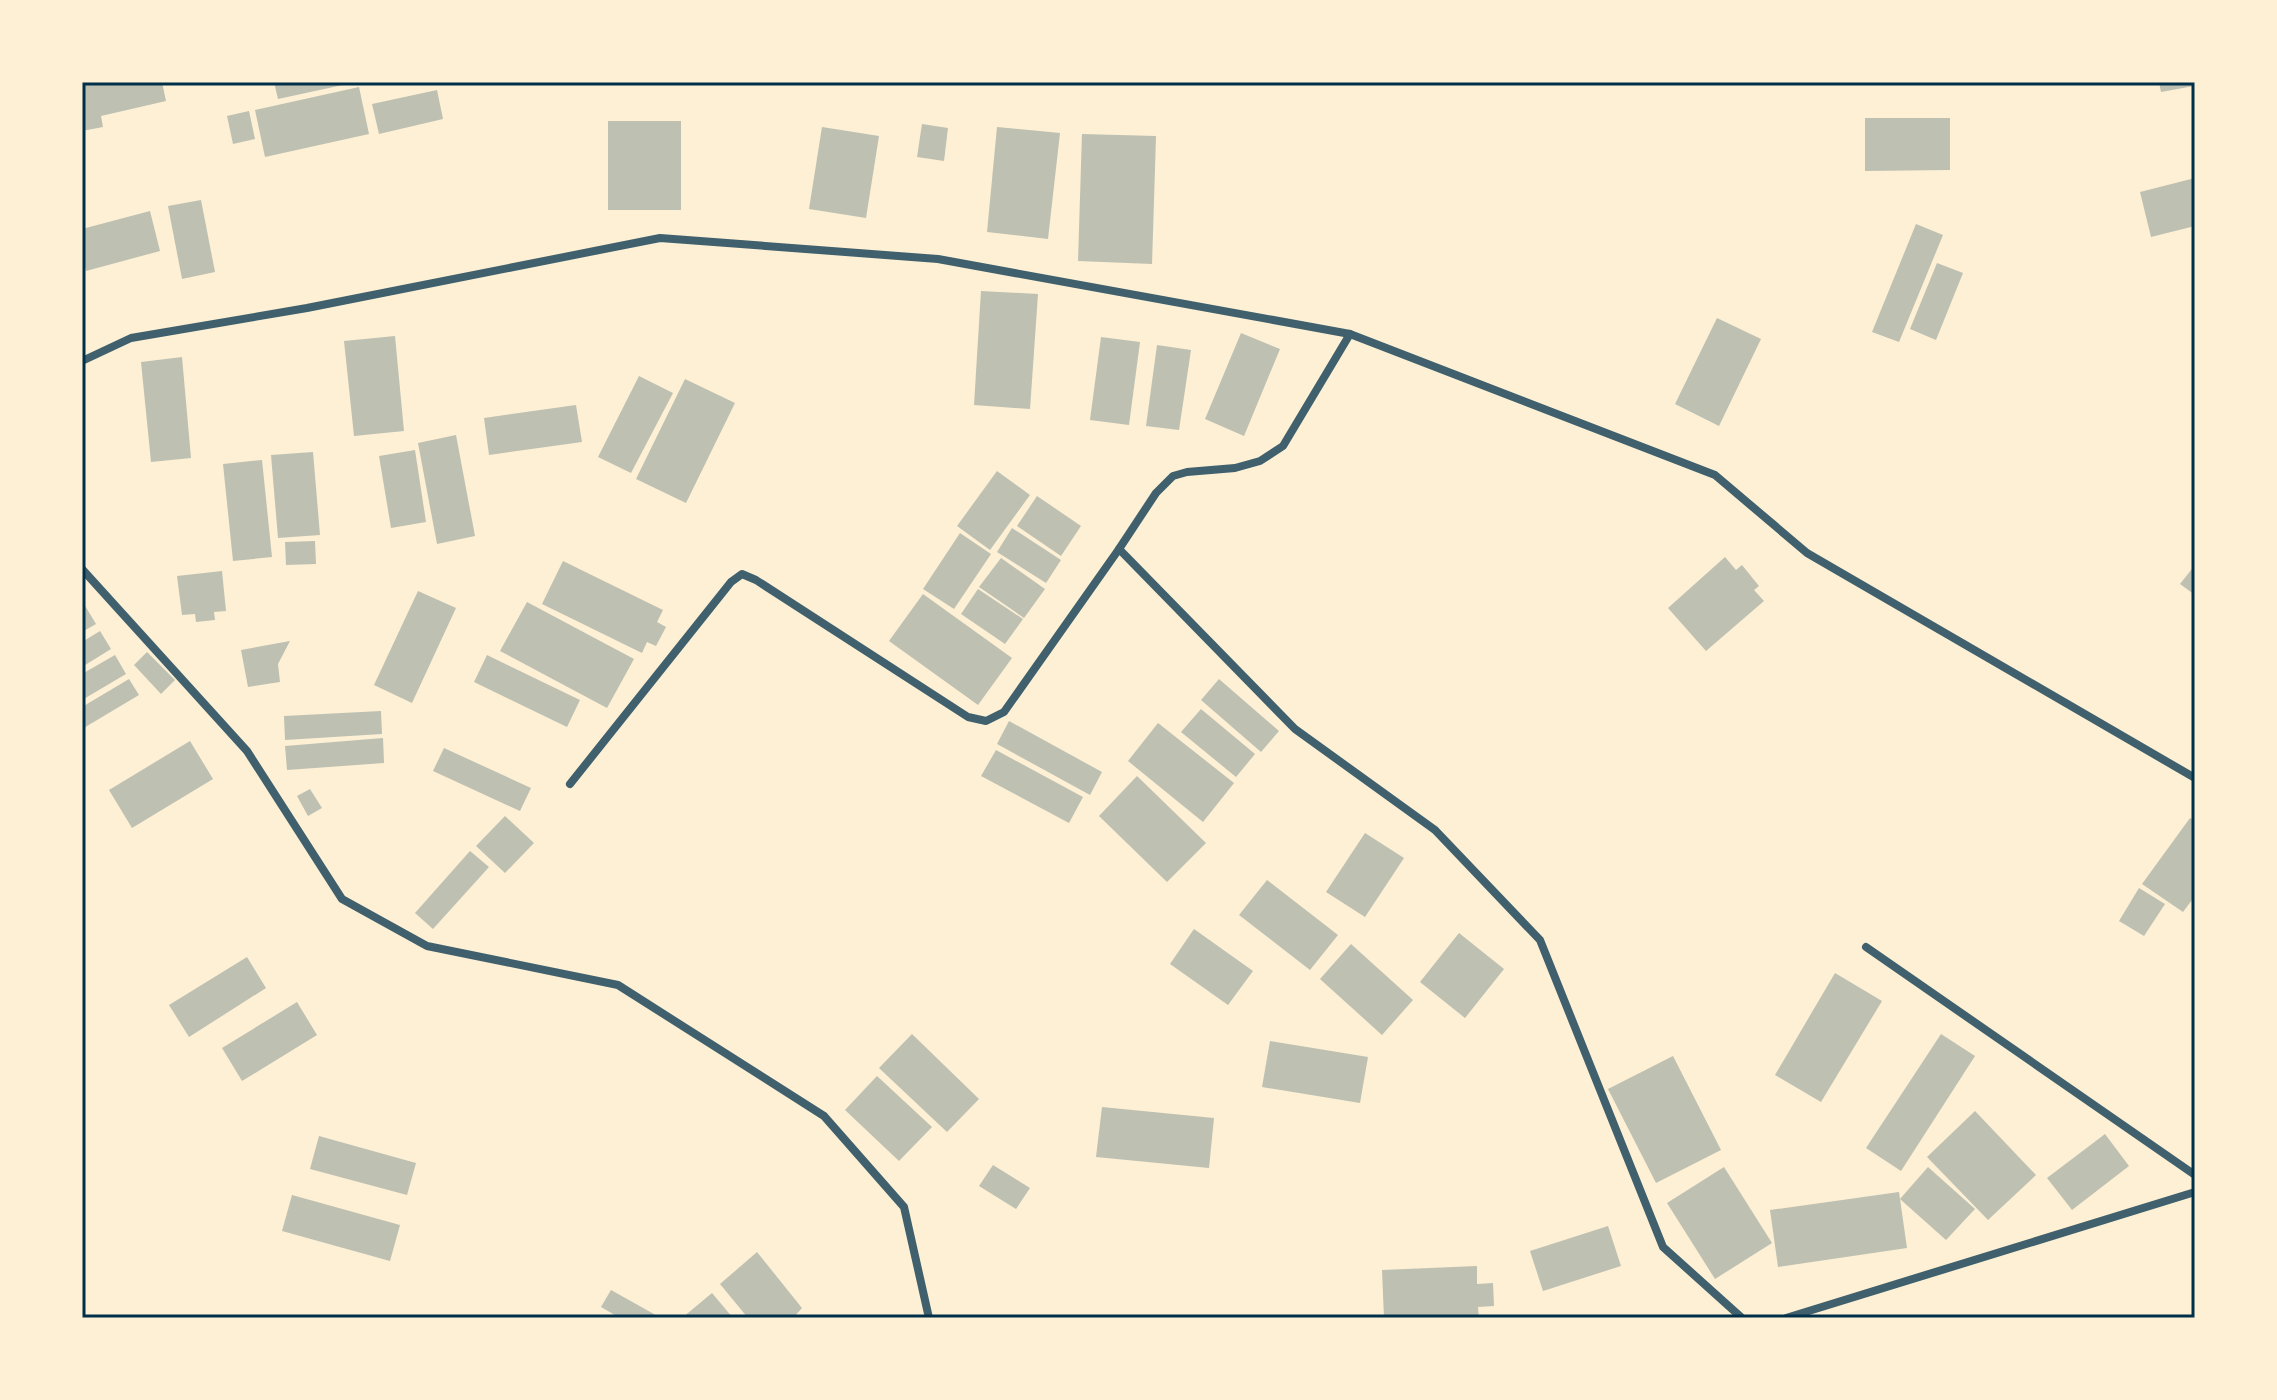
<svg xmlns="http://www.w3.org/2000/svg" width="2277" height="1400" font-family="Spectral,serif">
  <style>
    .building { fill: #bec0b2 }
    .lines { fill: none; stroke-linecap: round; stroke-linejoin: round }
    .minor { stroke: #3f606c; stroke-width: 8 }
    .neatline { fill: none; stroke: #003049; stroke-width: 3 }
  </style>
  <rect width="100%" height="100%" fill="#fdf0d5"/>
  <g class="building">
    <path d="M82,82h80l4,19 -65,15 2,11 -21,4z"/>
    <path d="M274,82h77l1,1 -74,16z"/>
    <path d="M2159,82h35v4l-33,6z"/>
    <path d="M359,87l10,47 -104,23 -10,-47z"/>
    <path d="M437,90l6,29 -64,15 -7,-30z"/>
    <path d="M249,111l6,28 -22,5 -6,-28z"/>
    <path d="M1865,118h85v52l-85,1z"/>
    <rect x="608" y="121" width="73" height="89"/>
    <path d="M922,124l26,4 -4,33 -27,-4z"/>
    <path d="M822,127l57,9 -13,82 -57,-9z"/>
    <path d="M997,127l63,6 -12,106 -61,-7z"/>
    <path d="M1082,134l74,2 -4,128 -74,-3z"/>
    <path d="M2195,178v48l-44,11 -11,-45z"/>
    <path d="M201,200l14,72 -33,7 -14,-73z"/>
    <path d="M150,211l10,40 -74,20 -4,-14v-28z"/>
    <path d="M1916,224l27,11 -44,107 -27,-10z"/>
    <path d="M1937,263l26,10 -27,67 -26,-11z"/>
    <path d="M981,291l57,3 -8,115 -56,-4z"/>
    <path d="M1717,318l44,21 -42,87 -44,-22z"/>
    <path d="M1241,333l39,16 -36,87 -39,-17z"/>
    <path d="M395,336l9,95 -50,5 -10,-95z"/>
    <path d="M1101,337l39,5 -11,83 -39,-5z"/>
    <path d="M1157,345l34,5 -12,80 -33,-4z"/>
    <path d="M182,357l9,101 -40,4 -10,-100z"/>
    <path d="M639,376l34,17 -42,80 -33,-16z"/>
    <path d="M685,379l50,24 -49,100 -50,-24z"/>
    <path d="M576,405l6,37 -93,13 -5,-37z"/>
    <path d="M456,435l19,101 -38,8 -19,-101z"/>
    <path d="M415,450l11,72 -35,6 -12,-72z"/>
    <path d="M313,452l7,83 -42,3 -7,-83z"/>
    <path d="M262,460l10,97 -39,4 -10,-97z"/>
    <path d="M997,471l33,24 -40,55 -33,-24z"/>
    <path d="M1037,496l44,30 -20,30 -44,-30z"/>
    <path d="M1012,528l49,32 -15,23 -49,-31z"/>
    <path d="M960,533l31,21 -37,55 -31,-20z"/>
    <path d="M315,541l1,23 -30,1 -1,-23z"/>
    <path d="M1725,557l11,13 6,-5 17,21 -5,4 10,11 -58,50 -38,-43z"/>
    <path d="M1001,558l44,31 -21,29 -45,-31z"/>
    <path d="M563,561l100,49 -6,12 9,5 -10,19 -9,-4 -5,11 -100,-49z"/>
    <path d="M2195,565v30l-15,-11z"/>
    <path d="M222,571l4,40 -12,1 1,8 -19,2 -1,-8 -13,1 -5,-39z"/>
    <path d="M978,589l45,30 -18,25 -44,-30z"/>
    <path d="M418,591l38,17 -44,95 -38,-18z"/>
    <path d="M923,594l89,64 -34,47 -89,-64z"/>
    <path d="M527,602l107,57 -27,49 -107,-57z"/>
    <path d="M84,604l12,20 -14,8v-27z"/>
    <path d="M100,631l11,18 -29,18v-25z"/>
    <path d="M290,641l-12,23 2,18 -32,5 -7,-37z"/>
    <path d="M147,652l28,28 -14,14 -27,-29z"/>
    <path d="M115,655l11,19 -44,26v-26z"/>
    <path d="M487,655l93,45 -13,27 -93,-45z"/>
    <path d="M129,679l10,16 -57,34v-22z"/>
    <path d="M1219,679l60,52 -18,21 -60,-52z"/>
    <path d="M1201,709l54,45 -19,23 -55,-45z"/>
    <path d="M381,711l1,23 -97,6 -1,-24z"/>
    <path d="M1009,721l93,51 -12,23 -93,-51z"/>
    <path d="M1158,723l76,60 -31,39 -75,-61z"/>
    <path d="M383,738l1,25 -97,7 -2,-24z"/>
    <path d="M190,741l23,38 -81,49 -23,-38z"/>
    <path d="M444,748l87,40 -11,23 -87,-40z"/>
    <path d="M996,750l87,47 -14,26 -88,-47z"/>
    <path d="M1137,776l69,67 -39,39 -68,-66z"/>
    <path d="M310,789l12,19 -14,8 -11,-20z"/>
    <path d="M505,816l29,27 -29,30 -29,-27z"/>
    <path d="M2190,818l5,3v75l-12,16 -41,-28z"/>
    <path d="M1365,833l39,25 -39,59 -39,-25z"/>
    <path d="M470,851l19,16 -56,62 -18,-16z"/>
    <path d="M1267,880l71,55 -28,35 -71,-55z"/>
    <path d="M2139,888l26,16 -21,32 -25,-15z"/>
    <path d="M1194,929l59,42 -25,34 -58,-41z"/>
    <path d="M1459,933l45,36 -39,49 -45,-36z"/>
    <path d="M1351,944l62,56 -31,35 -62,-56z"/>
    <path d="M247,957l19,31 -77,49 -20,-32z"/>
    <path d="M1835,973l47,28 -61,101 -46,-27z"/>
    <path d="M297,1002l20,33 -75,46 -20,-33z"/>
    <path d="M912,1034l67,65 -32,33 -68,-64z"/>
    <path d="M1941,1034l34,22 -74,115 -35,-23z"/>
    <path d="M1270,1041l98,16 -8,46 -98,-16z"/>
    <path d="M1673,1056l48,94 -65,33 -48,-94z"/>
    <path d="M877,1076l55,51 -33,34 -54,-51z"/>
    <path d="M1102,1107l112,11 -5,50 -113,-11z"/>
    <path d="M1975,1111l61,64 -48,45 -61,-63z"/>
    <path d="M2105,1134l24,32 -57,44 -25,-32z"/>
    <path d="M319,1136l97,27 -9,32 -97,-26z"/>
    <path d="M993,1165l37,23 -14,21 -37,-23z"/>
    <path d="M1724,1167l48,76 -57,36 -48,-76z"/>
    <path d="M1928,1167l47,42 -29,31 -46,-41z"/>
    <path d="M1899,1192l8,56 -129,19 -8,-57z"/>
    <path d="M292,1195l108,30 -10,36 -108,-30z"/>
    <path d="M1608,1226l13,40 -78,25 -13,-40z"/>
    <path d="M757,1252l45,56 -9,10h-45l-28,-34z"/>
    <path d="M1477,1266v18l16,-1 1,23 -16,1 1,11h-95l-2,-48z"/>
    <path d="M611,1290l50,28h-41l-19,-11z"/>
    <path d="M712,1293l21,25h-51z"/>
  </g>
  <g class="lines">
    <g class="minor">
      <path d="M82,361l49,-23 176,-30 353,-70 278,21 412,75 365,141 92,78 388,225"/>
      <path d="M1119,549l37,-56 17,-17 14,-4 48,-4 25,-7 23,-15 67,-112"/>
      <path d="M82,569l165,182 95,148 85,47 191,39 206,131 80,91 25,111"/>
      <path d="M570,784l161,-202 11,-8 14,6 212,137 18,4 18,-9 115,-163 176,180 140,101 105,110 123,307 79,71"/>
      <path d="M1866,947l329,228"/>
      <path d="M1786,1318l409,-126"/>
    </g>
  </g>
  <rect width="2277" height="1400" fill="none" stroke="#fdf0d5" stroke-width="168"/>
  <rect x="84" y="84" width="2109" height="1232" class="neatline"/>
</svg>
